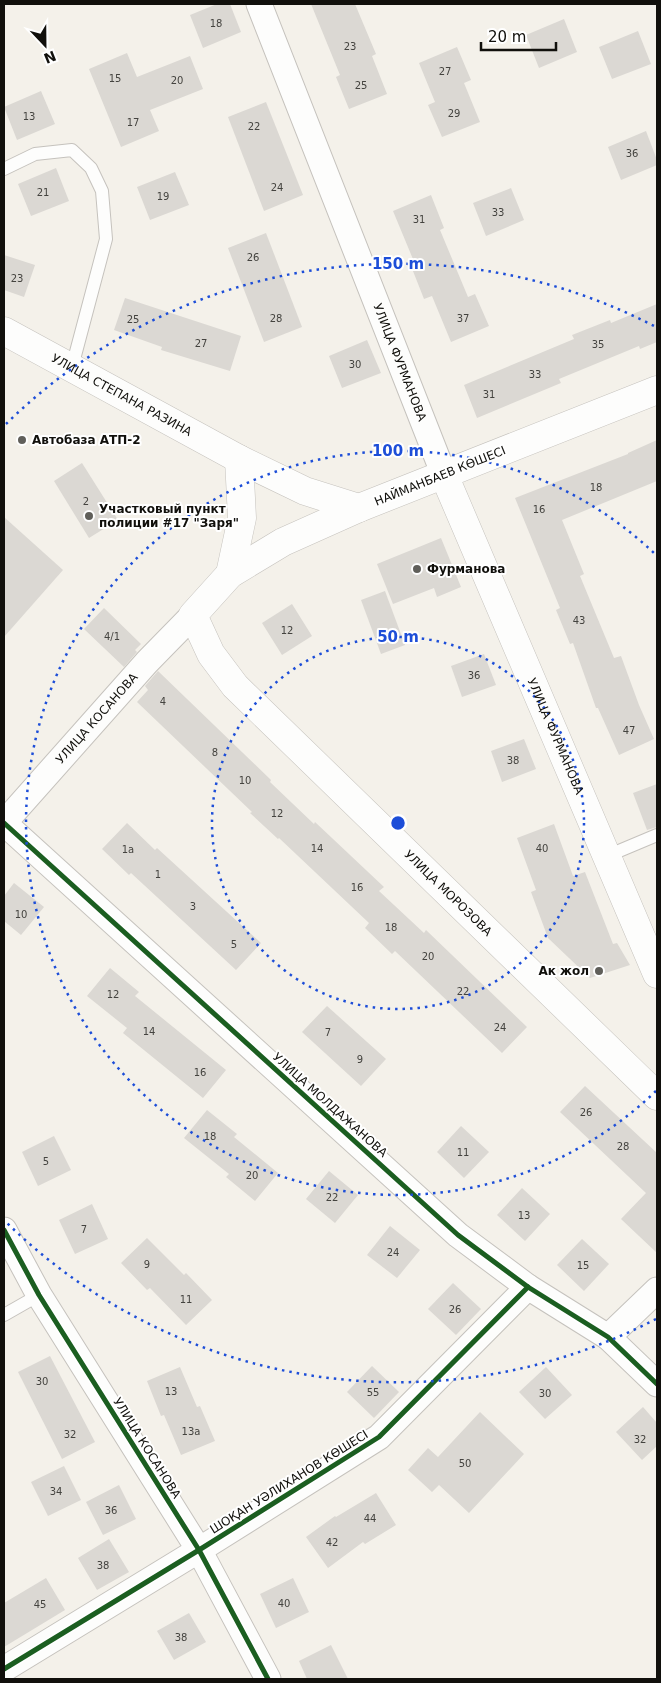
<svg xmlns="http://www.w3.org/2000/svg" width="661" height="1683" font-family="'DejaVu Sans',sans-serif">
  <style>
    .building { fill: #dbd8d3 }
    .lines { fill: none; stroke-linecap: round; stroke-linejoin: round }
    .service-casing { stroke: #c5c2bd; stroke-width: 14 }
    .minor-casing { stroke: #c5c2bd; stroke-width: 27 }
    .secondary-casing { stroke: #c5c2bd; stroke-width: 29 }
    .service { stroke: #fdfdfc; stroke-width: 12 }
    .minor { stroke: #fdfdfc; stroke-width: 25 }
    .secondary { stroke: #fdfdfc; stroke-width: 28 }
    .cycleway-casing { stroke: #fff; stroke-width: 8 }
    .cycleway { stroke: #1b5e20; stroke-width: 5 }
    .ring { fill: none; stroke: #1d4ed8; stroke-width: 2.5; stroke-dasharray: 2.5 5 }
    .poi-dot { fill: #605f5a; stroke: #fff; stroke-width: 2 }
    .labels { text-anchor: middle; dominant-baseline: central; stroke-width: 4; stroke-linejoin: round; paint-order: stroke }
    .number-label { font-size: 10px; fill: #44433f }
    .street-label { font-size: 12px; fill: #11100c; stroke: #fff }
    .poi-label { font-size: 12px; font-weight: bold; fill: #11100c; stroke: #fff; text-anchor: start }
    .centre { fill: #1d4ed8; stroke: #fff; stroke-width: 2.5 }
    .ring-label { font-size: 15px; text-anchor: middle; font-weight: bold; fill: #1d4ed8; stroke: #fff; stroke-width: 4; stroke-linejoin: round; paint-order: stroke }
  </style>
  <rect width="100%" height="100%" fill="#f4f1ea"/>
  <g class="building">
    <path d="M217,4h13l11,28 -38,16 -13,-33z"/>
    <path d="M311,4h44l21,50 -4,2 15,38 -38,15 -13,-32 4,-2z"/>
    <path d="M564,19l13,33 -38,16 -13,-33z"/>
    <path d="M638,31l13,33 -39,15 -13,-32z"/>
    <path d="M457,47l14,33 -7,3 16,39 -38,15 -14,-32 7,-3 -16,-39z"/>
    <path d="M127,53l10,24 53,-21 13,33 -53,21 9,21 -38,16 -32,-78z"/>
    <path d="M41,91l14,33 -38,16 -13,-33z"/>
    <path d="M266,102l37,93 -39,16 -36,-94z"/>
    <path d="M646,131l11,29v5l-36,15 -13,-33z"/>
    <path d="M56,168l13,33 -38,15 -13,-32z"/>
    <path d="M175,172l14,33 -39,15 -13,-33z"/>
    <path d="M511,188l13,32 -38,16 -13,-33z"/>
    <path d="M431,195l13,33 -4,2 28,67 7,-3 14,32 -38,16 -19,-46 -8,3 -13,-33 4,-2 -22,-53z"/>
    <path d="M266,233l36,94 -38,15 -36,-94z"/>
    <path d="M4,255l31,10 -11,32 -20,-7z"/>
    <path d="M125,298l116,38 -11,35 -69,-21 1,-3 -48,-17z"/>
    <path d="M657,304v38l-17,7 -1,-3 -80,33 2,4 -84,35 -13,-33 110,-46 -2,-4 38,-15 1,3z"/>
    <path d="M367,340l14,33 -39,15 -13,-32z"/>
    <path d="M657,440v41l-95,39 22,54 -4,2 34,82 7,-2 18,49 15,34 -35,16 -21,-47h-2l-23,-65 -3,1 -14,-34 4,-2 -45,-110 113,-44v-1z"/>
    <path d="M82,463l36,57 -29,18 -35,-57z"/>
    <path d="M4,517l59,53 -59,67z"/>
    <path d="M441,538l20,49 -24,10 -3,-9 -41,16 -16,-40z"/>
    <path d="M385,591l20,54 -24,9 -20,-54z"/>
    <path d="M292,604l20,32 -30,19 -20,-32z"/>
    <path d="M104,608l37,36 -6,6 2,2 -13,15 -40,-38z"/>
    <path d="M484,654l12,31 -34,12 -11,-31z"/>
    <path d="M158,671l113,109 -1,2 44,42 1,-2 69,65 -5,4 45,42 2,-3 101,97 -25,26 -107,-102 -3,3 -27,-26 4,-5 -90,-85 -1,1 -28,-26 2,-1 -115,-110 11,-12 -3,-4z"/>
    <path d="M524,739l12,30 -34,13 -11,-31z"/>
    <path d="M657,784v43l-10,3 -14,-37z"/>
    <path d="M127,823l28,27 2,-2 104,95 -25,27 -105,-97 -2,2 -27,-26z"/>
    <path d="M554,824l19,52 12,-4 28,72 4,-1 13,22 -40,13 -42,-40 -17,-46 5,-2 -19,-52z"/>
    <path d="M14,883l30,24 -23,28 -17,-14v-25z"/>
    <path d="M110,968l29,24 -4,4 91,74 -23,28 -80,-65 4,-5 -40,-32z"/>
    <path d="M327,1006l59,53 -25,27 -59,-54z"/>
    <path d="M585,1086l72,67v100l-36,-34 25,-26 -86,-81z"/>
    <path d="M207,1110l30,24 -3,3 44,36 -23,28 -29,-24 3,-3 -45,-36z"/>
    <path d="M461,1126l28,26 -25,26 -27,-26z"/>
    <path d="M54,1136l17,34 -33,16 -16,-34z"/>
    <path d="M329,1171l29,24 -23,28 -29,-24z"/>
    <path d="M522,1188l28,26 -25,27 -28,-26z"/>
    <path d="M92,1204l16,35 -33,15 -16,-34z"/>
    <path d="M390,1226l30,24 -23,28 -30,-23z"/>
    <path d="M147,1238l37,37 2,-2 26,27 -26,25 -36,-37 -3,2 -26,-27z"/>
    <path d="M582,1239l27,25 -25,27 -27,-26z"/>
    <path d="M453,1283l28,26 -25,26 -28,-26z"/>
    <path d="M50,1356l45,86 -33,17 -44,-87z"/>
    <path d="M372,1366l27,26 -25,26 -27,-26z"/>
    <path d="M180,1367l17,40 3,-1 15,35 -34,14 -17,-40 -3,1 -14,-35z"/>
    <path d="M546,1367l26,28 -27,24 -26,-27z"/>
    <path d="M643,1407l14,16v23l-15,14 -26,-28z"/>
    <path d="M480,1412l44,42 -55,59 -30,-28 -7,7 -24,-22 20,-22 10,9z"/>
    <path d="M64,1466l17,34 -33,16 -17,-34z"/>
    <path d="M119,1485l17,34 -33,16 -17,-33z"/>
    <path d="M376,1493l20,32 -31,19 -2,-2 -35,26 -22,-31 29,-21 1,1z"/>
    <path d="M109,1539l20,33 -32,18 -19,-32z"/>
    <path d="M46,1578l19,32 -61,37v-44z"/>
    <path d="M293,1578l16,34 -33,16 -16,-34z"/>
    <path d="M189,1613l17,29 -32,18 -17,-29z"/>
    <path d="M331,1645l17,34h-41l-8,-18z"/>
  </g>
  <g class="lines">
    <defs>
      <g id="service">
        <path d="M4,169l31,-15 37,-4 19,18 11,23 4,48 -34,128"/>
        <path d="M607,856l50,-21"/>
        <path d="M4,1315l35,-20"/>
      </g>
      <g id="minor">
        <path id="s1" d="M259,4l185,471"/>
        <path d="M4,823l454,412 70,52 80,50 49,47"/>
        <path id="s2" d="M4,823l143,-161 46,-47"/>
        <path d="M4,1230l35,65 160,255 69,129"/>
        <path d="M608,1337l49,-47"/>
        <path d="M4,1669l195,-119 180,-113 149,-150"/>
      </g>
      <g id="secondary">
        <path id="s3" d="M4,331l235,128 66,32 54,17"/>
        <path id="s4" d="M657,390l-298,118 -76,34 -53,32 -37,41 18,39 24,32 422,410"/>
        <path id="s5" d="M444,475l213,499"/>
        <path d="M230,574l12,-56 -3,-59"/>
      </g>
    </defs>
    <use href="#service" class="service-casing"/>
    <use href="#minor" class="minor-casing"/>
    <use href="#secondary" class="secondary-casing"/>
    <use href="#service" class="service"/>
    <use href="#minor" class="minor"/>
    <use href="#secondary" class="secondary"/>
    <defs>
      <g id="cycleway">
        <path d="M4,823l454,412 70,52 80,50 49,47"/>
        <path d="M4,1230l35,65 160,255 69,129"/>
        <path d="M4,1669l195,-119 180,-113 149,-150"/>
      </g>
    </defs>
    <use href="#cycleway" class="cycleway-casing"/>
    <use href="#cycleway" class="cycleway"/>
  </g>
  <g class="ring">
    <circle cx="398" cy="823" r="186"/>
    <path d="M656 1091A372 372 0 1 1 656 555"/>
    <path d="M656 1319A559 559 0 0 1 6 1222M6 424A559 559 0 0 1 656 327"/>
  </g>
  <g class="poi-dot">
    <circle cx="22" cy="440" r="5"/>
    <circle cx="89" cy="516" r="5"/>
    <circle cx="417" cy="569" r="5"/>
    <circle cx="599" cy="971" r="5"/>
  </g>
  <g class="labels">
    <g class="number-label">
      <text x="216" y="23">18</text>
      <text x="350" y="46">23</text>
      <text x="445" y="71">27</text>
      <text x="115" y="78">15</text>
      <text x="177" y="80">20</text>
      <text x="361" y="85">25</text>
      <text x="454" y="113">29</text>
      <text x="29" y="116">13</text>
      <text x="133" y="122">17</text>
      <text x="254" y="126">22</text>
      <text x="632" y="153">36</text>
      <text x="277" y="187">24</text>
      <text x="43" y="192">21</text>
      <text x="163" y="196">19</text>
      <text x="498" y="212">33</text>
      <text x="419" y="219">31</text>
      <text x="253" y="257">26</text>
      <text x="17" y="278">23</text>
      <text x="276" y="318">28</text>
      <text x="463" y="318">37</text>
      <text x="133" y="319">25</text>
      <text x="201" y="343">27</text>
      <text x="598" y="344">35</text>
      <text x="355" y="364">30</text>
      <text x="535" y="374">33</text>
      <text x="489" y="394">31</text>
      <text x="596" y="487">18</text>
      <text x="86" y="501">2</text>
      <text x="539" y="509">16</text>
      <text x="579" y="620">43</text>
      <text x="287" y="630">12</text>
      <text x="112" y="636">4/1</text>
      <text x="474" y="675">36</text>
      <text x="163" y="701">4</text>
      <text x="629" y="730">47</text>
      <text x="215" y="752">8</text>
      <text x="513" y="760">38</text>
      <text x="245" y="780">10</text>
      <text x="277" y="813">12</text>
      <text x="317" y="848">14</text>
      <text x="542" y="848">40</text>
      <text x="128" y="849">1а</text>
      <text x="158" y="874">1</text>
      <text x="357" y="887">16</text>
      <text x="193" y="906">3</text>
      <text x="21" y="914">10</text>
      <text x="391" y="927">18</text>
      <text x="234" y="944">5</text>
      <text x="428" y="956">20</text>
      <text x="463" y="991">22</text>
      <text x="113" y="994">12</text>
      <text x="500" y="1027">24</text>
      <text x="149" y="1031">14</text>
      <text x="328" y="1032">7</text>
      <text x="360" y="1059">9</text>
      <text x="200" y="1072">16</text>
      <text x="586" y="1112">26</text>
      <text x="210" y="1136">18</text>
      <text x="623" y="1146">28</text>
      <text x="463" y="1152">11</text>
      <text x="46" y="1161">5</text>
      <text x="252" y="1175">20</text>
      <text x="332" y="1197">22</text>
      <text x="524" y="1215">13</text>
      <text x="84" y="1229">7</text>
      <text x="393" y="1252">24</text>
      <text x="147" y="1264">9</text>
      <text x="583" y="1265">15</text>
      <text x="186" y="1299">11</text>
      <text x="455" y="1309">26</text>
      <text x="42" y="1381">30</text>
      <text x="171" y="1391">13</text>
      <text x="373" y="1392">55</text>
      <text x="545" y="1393">30</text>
      <text x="191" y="1431">13а</text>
      <text x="70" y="1434">32</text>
      <text x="640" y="1439">32</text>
      <text x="465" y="1463">50</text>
      <text x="56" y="1491">34</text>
      <text x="111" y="1510">36</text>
      <text x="370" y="1518">44</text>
      <text x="332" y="1542">42</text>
      <text x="103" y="1565">38</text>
      <text x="284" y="1603">40</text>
      <text x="40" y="1604">45</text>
      <text x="181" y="1637">38</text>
    </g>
    <g class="street-label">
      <text stroke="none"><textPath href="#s1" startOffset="385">УЛИЦА ФУРМАНОВА</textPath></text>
      <text stroke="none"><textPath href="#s3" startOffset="134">УЛИЦА СТЕПАНА РАЗИНА</textPath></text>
      <text transform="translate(440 476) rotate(-22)">НАЙМАНБАЕВ КӨШЕСІ</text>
      <text stroke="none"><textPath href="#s2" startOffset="140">УЛИЦА КОСАНОВА</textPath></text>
      <text stroke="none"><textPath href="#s5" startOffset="284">УЛИЦА ФУРМАНОВА</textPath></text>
      <text stroke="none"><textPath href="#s4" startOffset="901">УЛИЦА МОРОЗОВА</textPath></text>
      <text transform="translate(330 1105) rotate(42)">УЛИЦА МОЛДАЖАНОВА</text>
      <text transform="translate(147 1448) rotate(58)">УЛИЦА КОСАНОВА</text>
      <text transform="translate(289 1482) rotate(-32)">ШОҚАН УӘЛИХАНОВ КӨШЕСІ</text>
    </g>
    <g class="poi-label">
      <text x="32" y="440">Автобаза АТП-2</text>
      <text x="99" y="509">Участковый пункт<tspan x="99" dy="14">полиции #17 "Заря"</tspan></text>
      <text x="427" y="569">Фурманова</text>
      <text x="589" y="971" text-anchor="end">Ак жол</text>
    </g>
  </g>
  <circle cx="398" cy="823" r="8" class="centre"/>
  <g class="ring-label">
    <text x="398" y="269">150 m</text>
    <text x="398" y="456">100 m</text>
    <text x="398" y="642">50 m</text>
  </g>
  <rect width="661" height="1683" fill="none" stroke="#11100c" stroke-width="10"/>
  <g transform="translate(45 45) rotate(158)" stroke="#ffffff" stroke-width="4" paint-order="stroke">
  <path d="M0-4L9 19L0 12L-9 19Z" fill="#11100c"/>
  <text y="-8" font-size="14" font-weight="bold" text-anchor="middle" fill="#11100c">N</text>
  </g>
  <path d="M481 42v8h75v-8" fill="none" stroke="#11100c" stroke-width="2.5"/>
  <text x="488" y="42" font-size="15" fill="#11100c" stroke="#ffffff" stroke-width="4" paint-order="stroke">20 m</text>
</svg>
